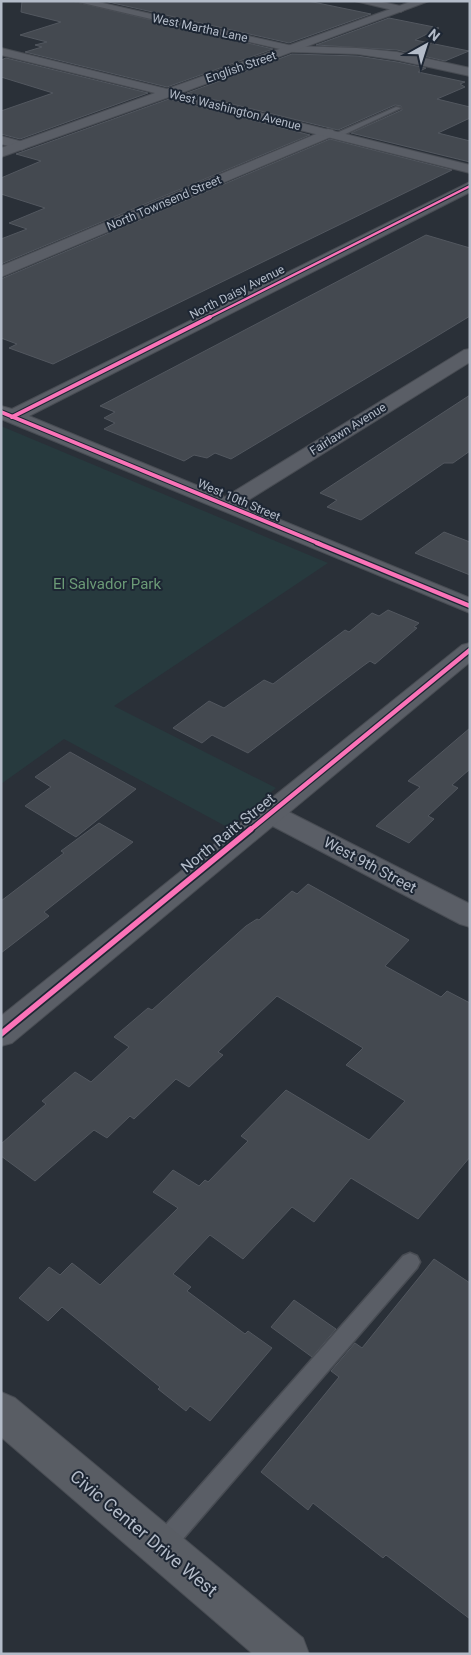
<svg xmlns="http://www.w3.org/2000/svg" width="471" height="1655" font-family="Roboto,sans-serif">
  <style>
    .green { fill: #273a3e }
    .building { fill: #444950; stroke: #52575f }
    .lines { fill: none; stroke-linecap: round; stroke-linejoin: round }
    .service-casing { stroke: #484c53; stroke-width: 3 }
    .minor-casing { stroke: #484c53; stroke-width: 2 }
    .tertiary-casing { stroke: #484c53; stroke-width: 2 }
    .secondary-casing { stroke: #484c53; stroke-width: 2 }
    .service { fill: #5a5e66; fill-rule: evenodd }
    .minor { fill: #5a5e66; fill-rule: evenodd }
    .tertiary { fill: #5a5e66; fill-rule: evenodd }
    .secondary { fill: #595d64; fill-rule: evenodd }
    .cycleway-far3-casing { stroke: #1d2633; stroke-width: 4.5 }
    .cycleway-far2-casing { stroke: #1d2633; stroke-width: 6 }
    .cycleway-far1-casing { stroke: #1d2633; stroke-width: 7 }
    .cycleway-casing { stroke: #1d2633; stroke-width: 9 }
    .cycleway-far3 { stroke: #fb73b8; stroke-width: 2.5 }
    .cycleway-far2 { stroke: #fb73b8; stroke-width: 4 }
    .cycleway-far1 { stroke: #fb73b8; stroke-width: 4.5 }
    .cycleway { stroke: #fb73b8; stroke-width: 5.5 }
    .labels { text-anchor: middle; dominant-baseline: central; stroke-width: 4; stroke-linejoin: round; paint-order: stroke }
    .far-street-label { font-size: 12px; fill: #b4bcc9; stroke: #1d2633 }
    .park-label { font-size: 15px; fill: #6b9a76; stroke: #1d2633 }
    .street-label { font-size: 15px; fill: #b4bcc9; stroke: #1d2633 }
    .near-street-label { font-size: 18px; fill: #b4bcc9; stroke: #1d2633 }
  </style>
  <rect width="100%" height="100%" fill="#2a3038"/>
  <path class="green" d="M1,426l327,137 -214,143 162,82 -47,40 -165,-89 -63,45z"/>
  <g class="building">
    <path d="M22,1h50l201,48 -106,38 -142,-35 17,-5 -7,-2 12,-3 -27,-7 41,-13 -40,-10z"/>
    <path d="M104,1h204l63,13 -82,29z"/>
    <path d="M389,18l50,10 -24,12 54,11 -24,10 -48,-11 -81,-5z"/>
    <path d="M292,54l65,2 40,6 29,6 -8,4 47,10 -5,2 5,3 -28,12 33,8v11l-32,15 32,8v21l-119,-29 51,-23 -1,-4 -6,-1 -57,25 -151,-37z"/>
    <path d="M6,58l142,35 -128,46 -19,-5v-23l52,-18 -52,-16v-17z"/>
    <path d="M169,99l141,36 -309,129v-25l26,-10 -18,-6 36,-15 -44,-14v-16l40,-17 -25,-7z"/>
    <path d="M330,139l122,31 -399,194 -44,-16 8,-4 -16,-6v-59z"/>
    <path d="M426,235l44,13v68l-33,20 -206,123 -16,-6 -8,5 -13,-3 -10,6 -80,-32 11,-6 -11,-5 11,-6 -15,-6z"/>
    <path d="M470,395v56l-17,12h-9l-83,57 -34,-13 10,-7 -17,-7z"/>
    <path d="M444,532l26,10v33l-55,-22z"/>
    <path d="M388,610l31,13 -5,4 3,1 -42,36 -5,-3 -7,5 -115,87 -36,-18 -10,8 -29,-15 36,-27 15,7 40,-28 9,4 72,-54 4,2 23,-19 7,3z"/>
    <path d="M470,728v41l-18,16 6,3 -30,28 6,3 -25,24 -33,-17 44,-39 -12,-6z"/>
    <path d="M70,752l66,37 -60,48 -51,-31 26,-19 -16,-10z"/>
    <path d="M99,823l34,19 -89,70 5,4 -48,37v-52l63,-48 -3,-2z"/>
    <path d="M308,884l101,56 -24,26 56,31 6,-6 23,12v154l-52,62 -67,-41 -37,44 -22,-15 -49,52 -33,-24 -37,39 18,13 -4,4 58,43 3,-3 24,17 -62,73 -20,-15 -4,5 -28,-22 2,-2 -98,-80 -14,14 -29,-23 30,-31 11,8 12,-12 28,22 78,-77 -25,-16 20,-22 26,16 6,-6 3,2 40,-41 -7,-5 45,-46 83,50 36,-39 -59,-36 17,-17 -86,-52 -59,56 5,3 -34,32 -13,-8 -42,40 -4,-3 -23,22 -13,-8 -59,51 -34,-25v-12l45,-40 -4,-3 33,-29 16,10 38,-35 -15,-10 34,-29 4,2 94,-84 11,-7 2,1 33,-29 5,3z"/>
    <path d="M434,1259l36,24v336l-84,-64 -3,3 -70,-55 -5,7 -47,-38 78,-95 -8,-6 24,-28 7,5z"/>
    <path d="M294,1300l42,29 -24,28 -41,-30z"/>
  </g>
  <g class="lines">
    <defs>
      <g id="service">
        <path d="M396,107l5,1 -62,29 -7,-2z"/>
        <path d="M410,1253l7,3 3,6 -3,6 -247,286 -8,4 -8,-4 -4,-8 4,-8 249,-282z"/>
      </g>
      <g id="minor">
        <path d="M74,1h20l199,45 64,2 40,4 73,16v8l-73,-16 -40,-6 -64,-2z"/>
        <path d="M355,1h23l27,6 1,2 -5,3z"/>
        <path d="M328,129l5,1 2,3 -2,3 -332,141v-11z"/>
        <path d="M1,136l26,7 2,3 -7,4 -21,-6z"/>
        <path d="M470,182v10l-441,224 196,81 239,-147 6,-1v13l-228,142 228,94v15l-469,-194v-13l11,3z"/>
        <path d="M271,805l10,3 189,96v23l-10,-3 -199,-104 -4,-6 4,-6z"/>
      </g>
      <g id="tertiary">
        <path d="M413,1h16l-248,92 289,72v8l-301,-76 -168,60v-9l154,-55 -154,-38v-7l166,41z"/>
        <path d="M470,643v19l-458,381 -11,3v-30l461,-371z"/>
      </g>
      <path id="secondary" d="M1,1392l14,6 288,240 6,16h-56l-252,-217z"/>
    </defs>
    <use href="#service" class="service-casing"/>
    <use href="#minor" class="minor-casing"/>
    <use href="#tertiary" class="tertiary-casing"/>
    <use href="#secondary" class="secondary-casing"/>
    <use href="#service" class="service"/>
    <use href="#minor" class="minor"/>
    <use href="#tertiary" class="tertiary"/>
    <use href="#secondary" class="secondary"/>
    <defs>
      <path id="cycleway-far3" d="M208,318l262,-132"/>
      <g id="cycleway-far2">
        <path d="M1,412l319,132"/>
        <path d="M12,417l198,-100"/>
      </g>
      <g id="cycleway-far1">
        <path d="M317,543l153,63"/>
        <path d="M250,830l220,-180"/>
      </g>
      <path id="cycleway" d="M1,1034l250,-205"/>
    </defs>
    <use href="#cycleway-far3" class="cycleway-far3-casing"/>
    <use href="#cycleway-far2" class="cycleway-far2-casing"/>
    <use href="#cycleway-far1" class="cycleway-far1-casing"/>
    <use href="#cycleway" class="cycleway-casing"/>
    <use href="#cycleway-far3" class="cycleway-far3"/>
    <use href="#cycleway-far2" class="cycleway-far2"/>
    <use href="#cycleway-far1" class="cycleway-far1"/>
    <use href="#cycleway" class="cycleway"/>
  </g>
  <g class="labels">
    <g class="far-street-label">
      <text transform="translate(200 28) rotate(12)">West Martha Lane</text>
      <text transform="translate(241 67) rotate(-19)">English Street</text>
      <text transform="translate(235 110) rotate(14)">West Washington Avenue</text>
      <text transform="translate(164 203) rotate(-23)">North Townsend Street</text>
      <text transform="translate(237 292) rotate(-27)">North Daisy Avenue</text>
      <text transform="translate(348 429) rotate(-32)">Fairlawn Avenue</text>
      <text transform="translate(239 500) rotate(23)">West 10th Street</text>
    </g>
    <g class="park-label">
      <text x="107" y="584">El Salvador Park</text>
    </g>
    <g class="street-label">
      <text transform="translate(228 833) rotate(-39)">North Raitt Street</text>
      <text transform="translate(370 865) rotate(28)">West 9th Street</text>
    </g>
    <g class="near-street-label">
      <text transform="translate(144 1533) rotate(40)">Civic Center Drive West</text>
    </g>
  </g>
  <rect width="471" height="1655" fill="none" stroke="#b4bcc9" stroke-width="5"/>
  <g transform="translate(426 45) rotate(39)" stroke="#1d2633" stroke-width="4" paint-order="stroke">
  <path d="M0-4L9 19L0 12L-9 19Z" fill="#b4bcc9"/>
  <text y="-8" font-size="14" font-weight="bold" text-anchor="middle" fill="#b4bcc9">N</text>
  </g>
</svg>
